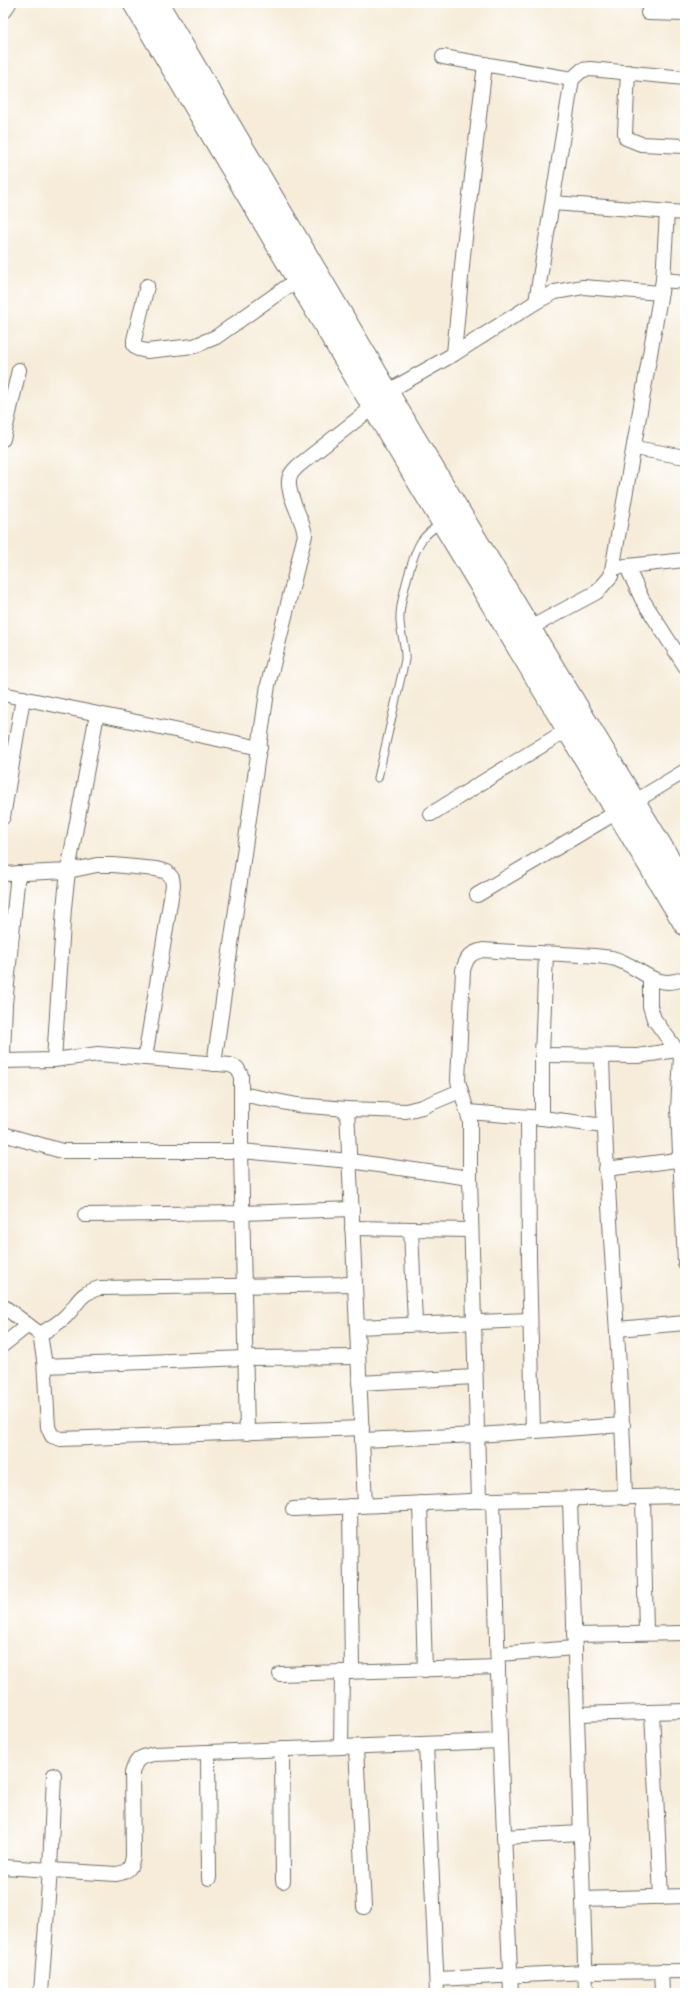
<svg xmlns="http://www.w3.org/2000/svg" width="688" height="1996" font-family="'Libre Caslon Text',serif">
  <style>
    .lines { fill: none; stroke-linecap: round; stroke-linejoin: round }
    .service-casing { stroke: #726f68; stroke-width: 9 }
    .minor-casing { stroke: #726f68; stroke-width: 16 }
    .tertiary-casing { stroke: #726f68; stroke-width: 20 }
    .trunk-casing { stroke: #726f68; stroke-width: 24 }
    .service { stroke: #fff; stroke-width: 7 }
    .minor { stroke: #fff; stroke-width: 14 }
    .tertiary { stroke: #fff; stroke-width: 18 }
    .trunk { stroke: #fff; stroke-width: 22 }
  </style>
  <rect width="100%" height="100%" fill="#fff"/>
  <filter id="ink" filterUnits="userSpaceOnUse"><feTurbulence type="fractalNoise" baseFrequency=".025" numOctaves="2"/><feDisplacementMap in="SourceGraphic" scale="8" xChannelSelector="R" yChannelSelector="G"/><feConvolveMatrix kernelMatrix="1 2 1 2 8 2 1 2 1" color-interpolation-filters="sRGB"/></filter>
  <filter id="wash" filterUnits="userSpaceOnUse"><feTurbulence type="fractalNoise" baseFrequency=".012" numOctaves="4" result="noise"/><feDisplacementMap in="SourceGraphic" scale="16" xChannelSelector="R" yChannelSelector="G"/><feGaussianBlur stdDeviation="0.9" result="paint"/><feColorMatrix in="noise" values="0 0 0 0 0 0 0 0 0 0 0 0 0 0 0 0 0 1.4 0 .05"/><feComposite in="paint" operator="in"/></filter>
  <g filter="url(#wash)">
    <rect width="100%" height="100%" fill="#f6ecd9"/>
  </g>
  <g filter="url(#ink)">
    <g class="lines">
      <defs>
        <path id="service" d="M378,778l27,-118c1,-15 -5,-26 -5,-40 -1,-15 13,-69 22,-80 5,-7 12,-12 19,-17"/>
        <g id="minor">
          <path d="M648,13l37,1"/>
          <path d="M443,57l129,22"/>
          <path d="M628,72l-3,61 1,5 15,6 44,2"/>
          <path d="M553,203l132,10"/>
          <path d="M663,280l22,2"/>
          <path d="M147,286l-13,54v5l4,4 9,2 47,-5 22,-9 82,-58"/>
          <path d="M536,302l36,-223 10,-9 8,-1 95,9"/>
          <path d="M454,354l9,-99 22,-191"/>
          <path d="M387,392l67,-38 82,-52 19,-10 28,-5 78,6"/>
          <path d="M3,439l16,-69"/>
          <path d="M635,448l50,9"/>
          <path d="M618,567l67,-7"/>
          <path d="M627,567l15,32 43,67"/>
          <path d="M530,628l67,-36 14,-16 52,-296 4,-68"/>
          <path d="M3,694l257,54"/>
          <path d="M634,802l51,-31"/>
          <path d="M431,814l136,-84"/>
          <path d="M3,817l20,-119"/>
          <path d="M3,874l65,-3 29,-6h16l43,4 11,3 5,6 1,7 -28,173"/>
          <path d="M477,895l140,-83"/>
          <path d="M650,978v28l4,13 27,37"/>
          <path d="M3,1054l2,-50 13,-131"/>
          <path d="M542,1055l96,1 38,-6"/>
          <path d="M681,1056l-3,53 7,154"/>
          <path d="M602,1057c4,147 19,294 23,441"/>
          <path d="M54,1060l10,-152 4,-37 29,-157"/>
          <path d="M3,1061l51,-1 44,-6 132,11 7,3 4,7v76l6,282"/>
          <path d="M214,1064l54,-379 37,-150c-2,-17 -21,-44 -15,-59 1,-3 5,-7 8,-10l75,-59"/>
          <path d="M241,1094l56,11 50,4 59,2 16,-4 38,-16"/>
          <path d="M347,1109l18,396"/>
          <path d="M468,1112l74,6 62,8"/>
          <path d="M528,1117l1,141 4,173"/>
          <path d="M542,1118v-63l4,-101"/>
          <path d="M3,1134l59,17h179l109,10 120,17"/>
          <path d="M606,1169l79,-10"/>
          <path d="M85,1215l157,-2 110,-4"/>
          <path d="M352,1228l119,2"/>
          <path d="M411,1229l4,95"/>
          <path d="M3,1306l37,28 4,25 4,68 4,9 9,3 301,-11"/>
          <path d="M357,1327l173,-7"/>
          <path d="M617,1329l68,-6"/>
          <path d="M40,1334c9,-5 18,-10 26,-18 14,-14 11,-21 33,-28l256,-4"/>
          <path d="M3,1345l25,-20"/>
          <path d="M45,1366l200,-8 113,-1"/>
          <path d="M359,1383l116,-6"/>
          <path d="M362,1440l115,-5 146,-10"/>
          <path d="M643,1498l3,135"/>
          <path d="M493,1500l7,241 11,252"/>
          <path d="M570,1500l16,493"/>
          <path d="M479,1501l-9,-323v-57l-12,-40 5,-111c4,-13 7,-17 20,-20 27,2 53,3 80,4 16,1 33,1 49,4 28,7 42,34 73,20"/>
          <path d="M420,1503l5,167"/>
          <path d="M350,1506l2,166"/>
          <path d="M293,1509l200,-9 192,-4"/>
          <path d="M574,1635l111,-2"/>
          <path d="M498,1654l77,-6"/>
          <path d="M280,1674l218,-7"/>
          <path d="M652,1712l9,185"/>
          <path d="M577,1714l108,-3"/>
          <path d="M426,1744l11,249"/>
          <path d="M341,1747l1,-74"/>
          <path d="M356,1747l8,160"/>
          <path d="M282,1749l1,132"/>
          <path d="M208,1752l1,126"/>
          <path d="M504,1837l77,-4"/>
          <path d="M3,1867l113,7c13,-2 16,-7 17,-19l-1,-82c4,-15 8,-16 22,-19l346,-13"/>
          <path d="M583,1899l102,-3"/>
          <path d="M661,1971l1,22"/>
          <path d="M437,1979l149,-7 99,-1"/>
          <path d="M41,1993l9,-123 4,-95"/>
        </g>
        <path id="tertiary" d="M3,9l4,-6"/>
        <g id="trunk">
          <path d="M134,3l252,425 299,496"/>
          <path d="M157,3l255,431 273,452"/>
        </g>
      </defs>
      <use href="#service" class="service-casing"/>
      <use href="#minor" class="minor-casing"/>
      <use href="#tertiary" class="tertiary-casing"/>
      <use href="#trunk" class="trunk-casing"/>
      <use href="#service" class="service"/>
      <use href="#minor" class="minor"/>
      <use href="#tertiary" class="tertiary"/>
      <use href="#trunk" class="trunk"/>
    </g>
  </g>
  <rect width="688" height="1996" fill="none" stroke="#fff" stroke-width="16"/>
</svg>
